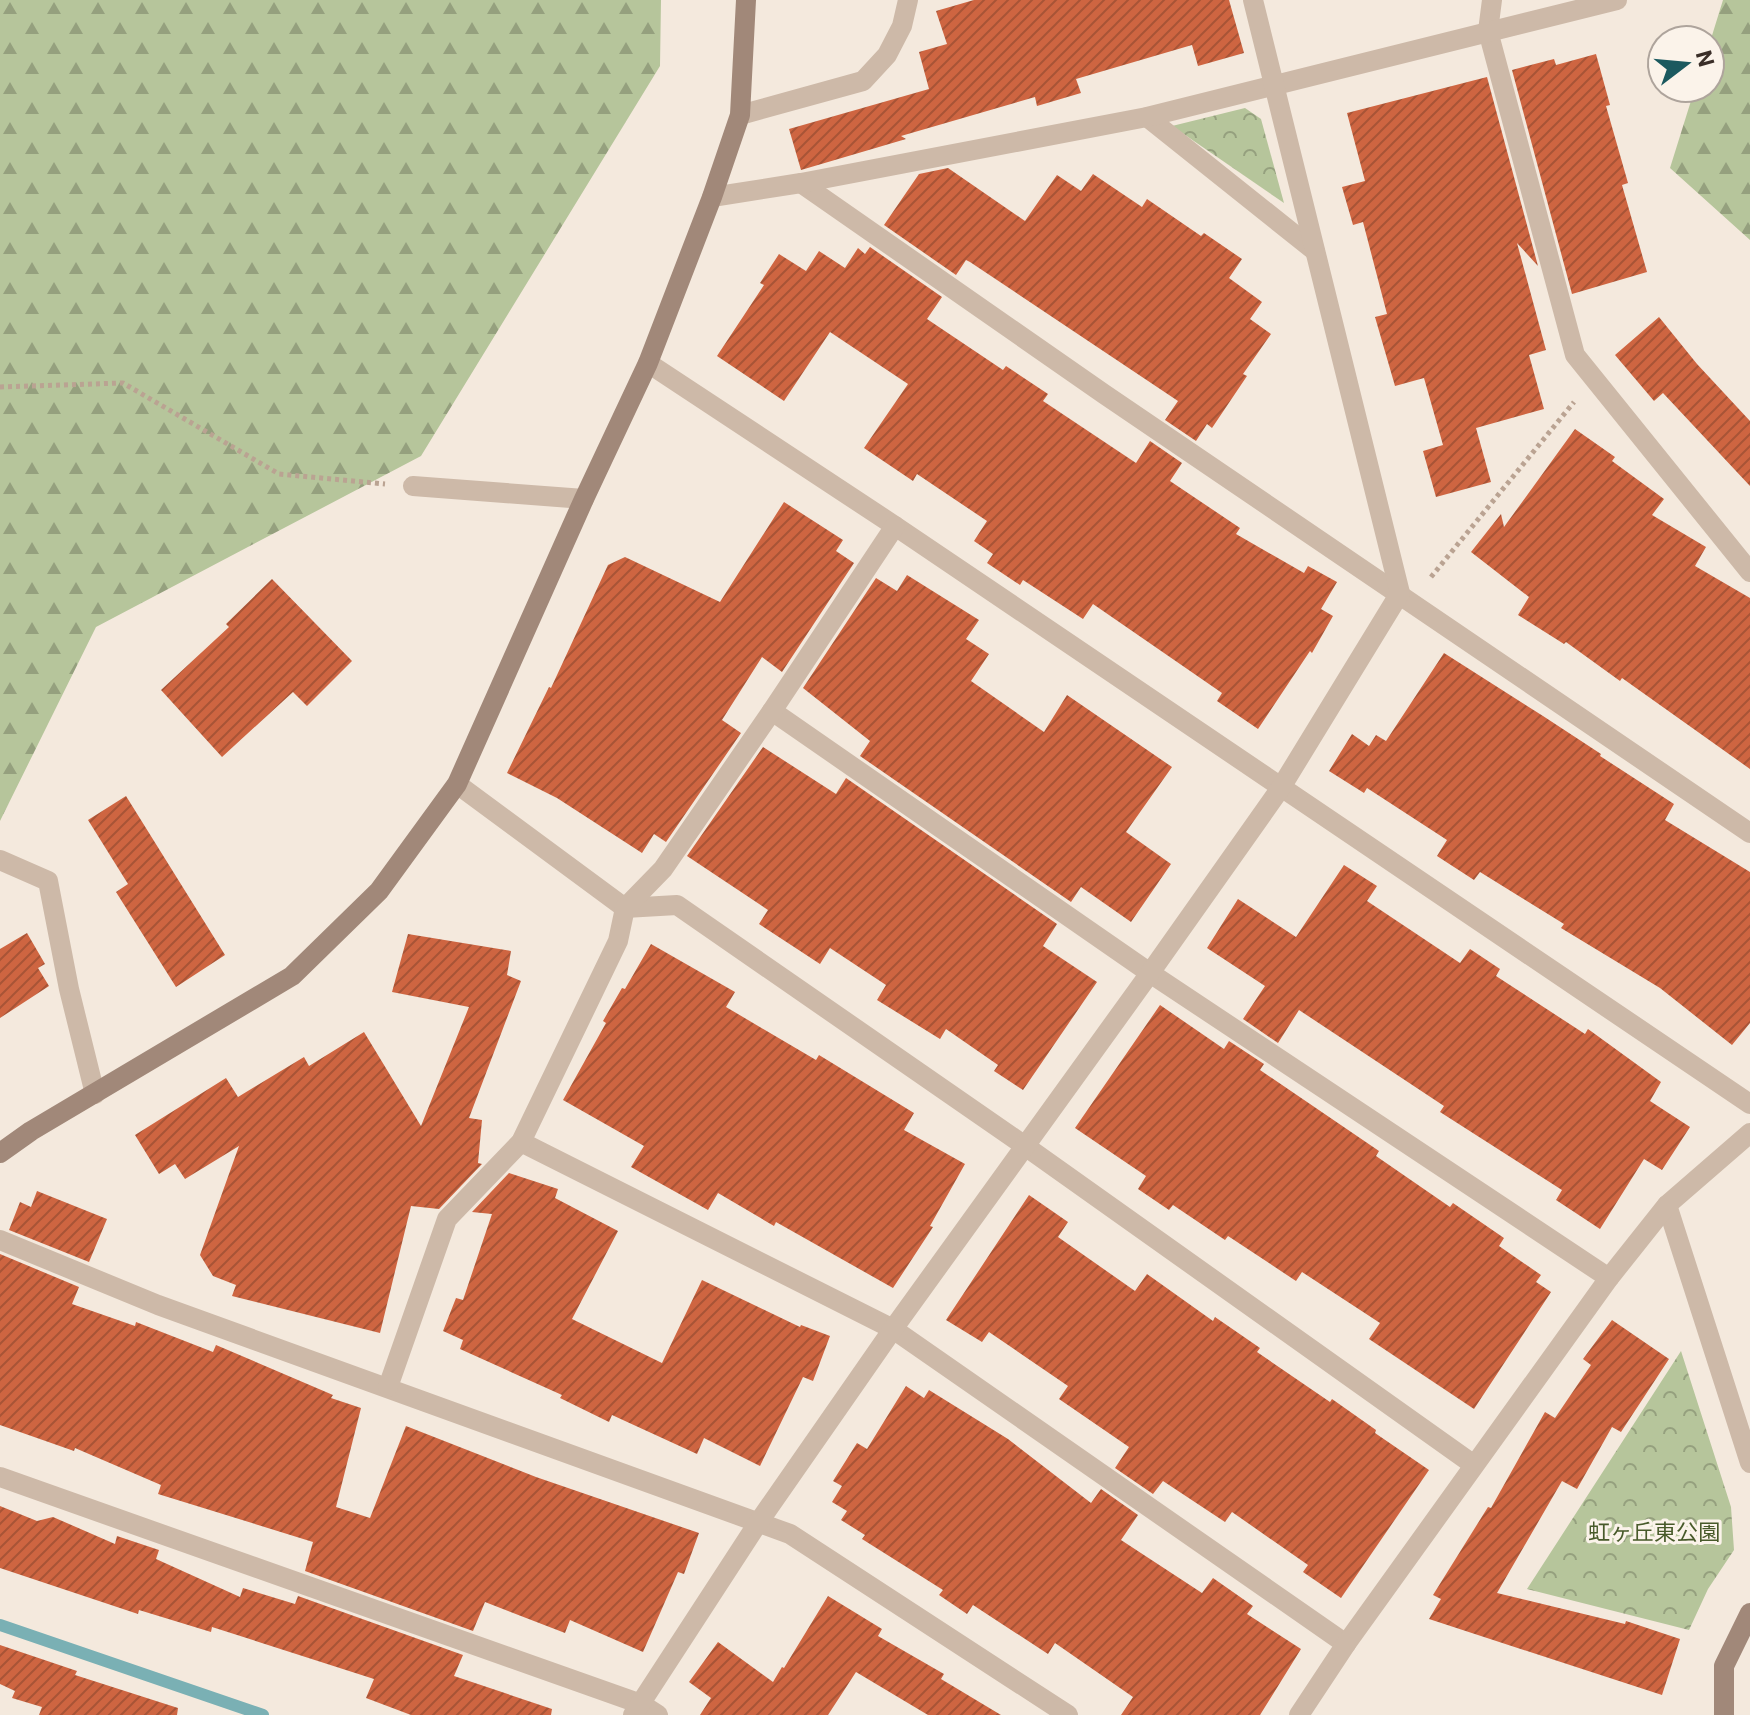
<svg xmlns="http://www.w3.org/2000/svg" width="1750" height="1715" font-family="Roboto,'Noto Sans JP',sans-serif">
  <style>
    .forest { fill: url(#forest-firs) }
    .park { fill: url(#park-crowns) }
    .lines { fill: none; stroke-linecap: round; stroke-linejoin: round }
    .stream { stroke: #7ab0b4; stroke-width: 12 }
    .building { fill: url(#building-hatch) }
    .path { stroke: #baa392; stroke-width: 5; stroke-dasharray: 4 4; stroke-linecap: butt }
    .street { stroke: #cdb9a8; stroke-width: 20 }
    .secondary { stroke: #a18879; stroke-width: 20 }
    .labels { text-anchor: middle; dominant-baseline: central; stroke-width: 6; stroke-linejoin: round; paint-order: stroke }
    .park-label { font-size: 22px; fill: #485a2a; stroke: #fbf3ea }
  </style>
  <defs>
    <pattern id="forest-firs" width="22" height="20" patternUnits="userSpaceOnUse" patternTransform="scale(2)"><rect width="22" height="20" fill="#b6c59b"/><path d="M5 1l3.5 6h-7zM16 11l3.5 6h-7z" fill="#95a07e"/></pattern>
    <pattern id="park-crowns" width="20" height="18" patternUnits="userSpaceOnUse" patternTransform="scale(2)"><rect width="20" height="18" fill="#b6c59b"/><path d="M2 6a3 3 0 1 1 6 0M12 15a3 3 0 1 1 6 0" fill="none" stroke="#95a07e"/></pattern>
    <pattern id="building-hatch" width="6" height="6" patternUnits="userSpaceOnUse" patternTransform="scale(2)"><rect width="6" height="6" fill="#ce6541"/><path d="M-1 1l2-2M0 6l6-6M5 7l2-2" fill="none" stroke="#a85436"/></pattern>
  </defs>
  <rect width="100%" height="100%" fill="#f4e9dd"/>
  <g class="forest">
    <path d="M0,0h661l-1,66 -239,390 -325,171 -96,194z"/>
    <path d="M1723,0h27v240l-80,-72 25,-80h15v-46z"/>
  </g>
  <g class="park">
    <path d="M1245,108l16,11 23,84 -112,-77z"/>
    <path d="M1681,1351l50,156 3,43 -26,39 -19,41 -162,-41z"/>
  </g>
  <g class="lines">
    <path class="stream" d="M0,1625l263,90"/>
  </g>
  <g class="building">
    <path d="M974,0h255l15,53 -46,13 -6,-21 -116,34 5,14 -44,13 -2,-9 -134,39 5,3 -105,31 -12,-41 140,-40 -10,-37 28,-8 -11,-33z"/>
    <path d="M1596,54l14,51 -4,1 22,77 -6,2 25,87 -75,22 -60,-224 42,-11 2,6z"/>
    <path d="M1487,77l51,189 -21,-23 29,107 -17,5 15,54 -68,19 15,54 -55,15 -13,-46 20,-6 -19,-67 -29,8 -20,-69 12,-3 -24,-92 -10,3 -11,-38 23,-6 -18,-68z"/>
    <path d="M948,168l77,53 32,-46 24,16 12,-17 49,33 5,-8 54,37 3,-3 38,26 -13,19 33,24 -12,17 21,15 -28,40 4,2 -35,52 -5,-4 -11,17 -31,-21 13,-19 -208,-139 -4,-2 -10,15 -72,-50 35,-51z"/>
    <path d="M870,247l72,50 -15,22 76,51 3,-4 42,28 -5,7 93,62 14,-22 32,22 -12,18 70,47 -4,6 68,39 4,-7 29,16 -16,27 12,7 -21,37 -2,-2 -52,78 -41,-28 5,-8 -129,-89 -10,15 -60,-39 -3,5 -33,-22 6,-9 -19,-13 13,-20 -70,-47 -4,7 -49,-33 44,-64 -78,-52 -46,69 -67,-45 47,-71 -4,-2 19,-29 27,17 13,-20 26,17 13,-20 7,6z"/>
    <path d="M1659,317l38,47 53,57v65l-87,-93 -9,8 -39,-46z"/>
    <path d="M1575,429l40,28 -3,4 52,38 -12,16 54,32 -11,19 55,32v171l-128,-91 -2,3 -54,-39 -2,2 -46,-29 11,-18 -58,-45 30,-38 3,13z"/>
    <path d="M784,502l59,38 -7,11 18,12 -72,109 -20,-15 -40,63 19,13 -75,109 -12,-8 -12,19 -85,-55 -50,-25 42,-86 2,1 57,-123 17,-8 95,45z"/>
    <path d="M907,575l72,45 -13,19 23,15 -18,27 73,51 23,-37 105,72 -46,65 45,32 -40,58 -50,-35 -10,15 -211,-146 10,-15 -67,-53 73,-110 21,13z"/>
    <path d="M272,579l80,82 -45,45 -14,-14 -71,65 -61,-67 68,-63 -3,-3z"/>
    <path d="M1444,653l99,63 58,38 -1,2 74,48 -9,16 85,52v151l-18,22 -72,-57 -99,-60 3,-4 -84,-52 -6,8 -37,-24 10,-16 -80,-52 -3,5 -35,-22 23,-37 17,12 7,-11 10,6z"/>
    <path d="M763,747l73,47 10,-16 211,146 -14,22 54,36 -74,108 -29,-19 4,-6 -52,-36 -6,10 -63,-39 9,-15 -56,-37 -10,16 -61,-40 9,-14 -81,-54z"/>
    <path d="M126,796l99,159 -49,32 -60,-95 12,-8 -40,-64z"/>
    <path d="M1344,865l33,21 -10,15 93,62 10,-14 30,20 -4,7 89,58 3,-5 73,53 -11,19 40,26 -28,43 -18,-11 -44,70 -44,-29 6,-10 -122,-78 4,-6 -145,-96 -21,33 -35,-24 22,-33 -58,-38 31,-49 58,38z"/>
    <path d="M27,933l18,31 -7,4 11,18 -49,32v-69z"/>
    <path d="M408,934l103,17 -4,24 14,6 -52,137 13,2 -4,43 4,1 -43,45 -28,-3 -31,127 -148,-37 4,-11 -23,-9 -13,-21 39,-109 -54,33 -10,-15 -16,10 -24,-39 91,-57 12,19 66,-40 5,9 55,-34 57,94 48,-119 -77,-15z"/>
    <path d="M651,944l84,48 -9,15 90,53 3,-5 95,58 -10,17 61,34 -35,62 3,1 -40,61 -117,-66 -2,4 -56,-33 -10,17 -77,-43 13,-21 -81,-46 43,-77 -3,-2 19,-33 3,1z"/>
    <path d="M1160,1005l64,44 5,-8 35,23 -4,6 119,81 -3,5 74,51 3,-4 51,35 -5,8 42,29 -5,7 15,10 -77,117 -105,-70 11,-16 -78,-51 -6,9 -68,-45 -3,4 -52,-35 -4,5 -31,-21 8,-13 -71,-48z"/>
    <path d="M509,1173l49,16 -3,9 63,33 -46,88 90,44 40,-83 98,47 1,-2 29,11 -17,45 -10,-4 -43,89 -56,-28 -7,16 -85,-39 -3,7 -49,-24 2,-3 -102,-46 3,-9 -20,-9 13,-33 7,2 29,-86 -20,-2z"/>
    <path d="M37,1191l70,28 -18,43 -80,-32 11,-28 11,5z"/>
    <path d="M1029,1195l39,27 -10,15 77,54 12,-17 66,47 2,-4 45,31 -3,4 73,50 2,-3 44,31 -1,3 54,37 -88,128 -38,-26 5,-7 -76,-53 -7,10 -62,-41 -10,13 -38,-26 14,-21 -70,-48 9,-13 -79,-54 -7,10 -36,-22z"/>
    <path d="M0,1254l79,33 -7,17 63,22 1,-4 77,30 3,-7 117,50 -2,3 30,10 -25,99 34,11 36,-92 130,51 163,56 -15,41 -6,-2 -35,80 -73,-32 -5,13 -80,-31 -12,29 -168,-60 8,-29 -155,-48 3,-9 -86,-37 -1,3 -74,-26z"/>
    <path d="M1612,1320l57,39 -48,73 -9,-5 -35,62 -15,-8 -65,112 128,31 1,-3 54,18 -18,56 -233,-76 12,-20 -8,-4 55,-88 3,1 54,-96 10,6 36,-53 -8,-6z"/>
    <path d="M906,1386l18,12 5,-8 79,49 83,64 10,-14 37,26 -17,25 81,53 11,-15 40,28 -6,8 54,35 -41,66h-139l12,-18 -78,-54 -7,11 -75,-49 -6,9 -28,-19 4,-5 -81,-51 3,-4 -24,-15 6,-9 -15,-9 10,-16 -9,-5 24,-38 10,6z"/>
    <path d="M0,1506l37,15 16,-4 62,27 2,-8 42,14 -3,9 84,38 3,-9 52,16 3,-8 165,59 -9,21 98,33 -1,6h-140l-45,-17 8,-19 -162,-52 -1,5 -72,-22 -1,4 -138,-46z"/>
    <path d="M828,1596l54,33 -4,7 66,38 -3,5 60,36h-73l-72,-43 -28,43h-128l11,-17 -22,-16 29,-40 55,40 9,-15 2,1z"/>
    <path d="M0,1645l77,26 -2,4 103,33 -1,7h-138l3,-8 -30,-9 3,-7 -15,-7z"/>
  </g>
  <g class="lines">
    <g class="path">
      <path d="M0,387l123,-4 156,91 106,10"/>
      <path d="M1431,577l143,-175"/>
    </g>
    <g class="street">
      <path d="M1492,0l-4,31 87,324 175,217"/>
      <path d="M740,115l123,-34 24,-26 15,-29 6,-26"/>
      <path d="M1147,117l168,134"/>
      <path d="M801,183l303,211 646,439"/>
      <path d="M712,197l89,-14 346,-66 470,-117"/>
      <path d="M648,363l247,163 855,578"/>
      <path d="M413,486l171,13"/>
      <path d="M772,711l378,262 459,305"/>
      <path d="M457,784l168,124 52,-3 348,241 449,319"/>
      <path d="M0,860l48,21 21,108 26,105"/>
      <path d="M521,1142l372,187 453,315"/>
      <path d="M1667,1205l83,258"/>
      <path d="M0,1240l158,65 632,229 278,181"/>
      <path d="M388,1387l59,-168 74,-77 97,-201 7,-33 38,-39 109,-158 123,-185"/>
      <path d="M0,1477l641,227 17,11"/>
      <path d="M633,1715l125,-192 135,-194 257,-356 130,-184 120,-196 -147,-593"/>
      <path d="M1299,1715l47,-71 263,-366 58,-73 83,-72"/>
    </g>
    <g class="secondary">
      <path d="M0,1153l31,-22 261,-155 87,-85 78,-107 127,-285 64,-136 64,-166 28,-82 6,-115"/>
      <path d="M1724,1715v-49l26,-53"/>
    </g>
  </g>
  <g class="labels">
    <g class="park-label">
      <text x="1654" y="1532">虹ヶ丘東公園</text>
    </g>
  </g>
  <g transform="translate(1686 64) rotate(74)"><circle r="38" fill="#fbf3ea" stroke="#aea49c" stroke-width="2"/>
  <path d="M0-6L14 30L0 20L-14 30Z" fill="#1b595f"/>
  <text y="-12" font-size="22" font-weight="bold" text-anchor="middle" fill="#3a2e28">N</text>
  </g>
</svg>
